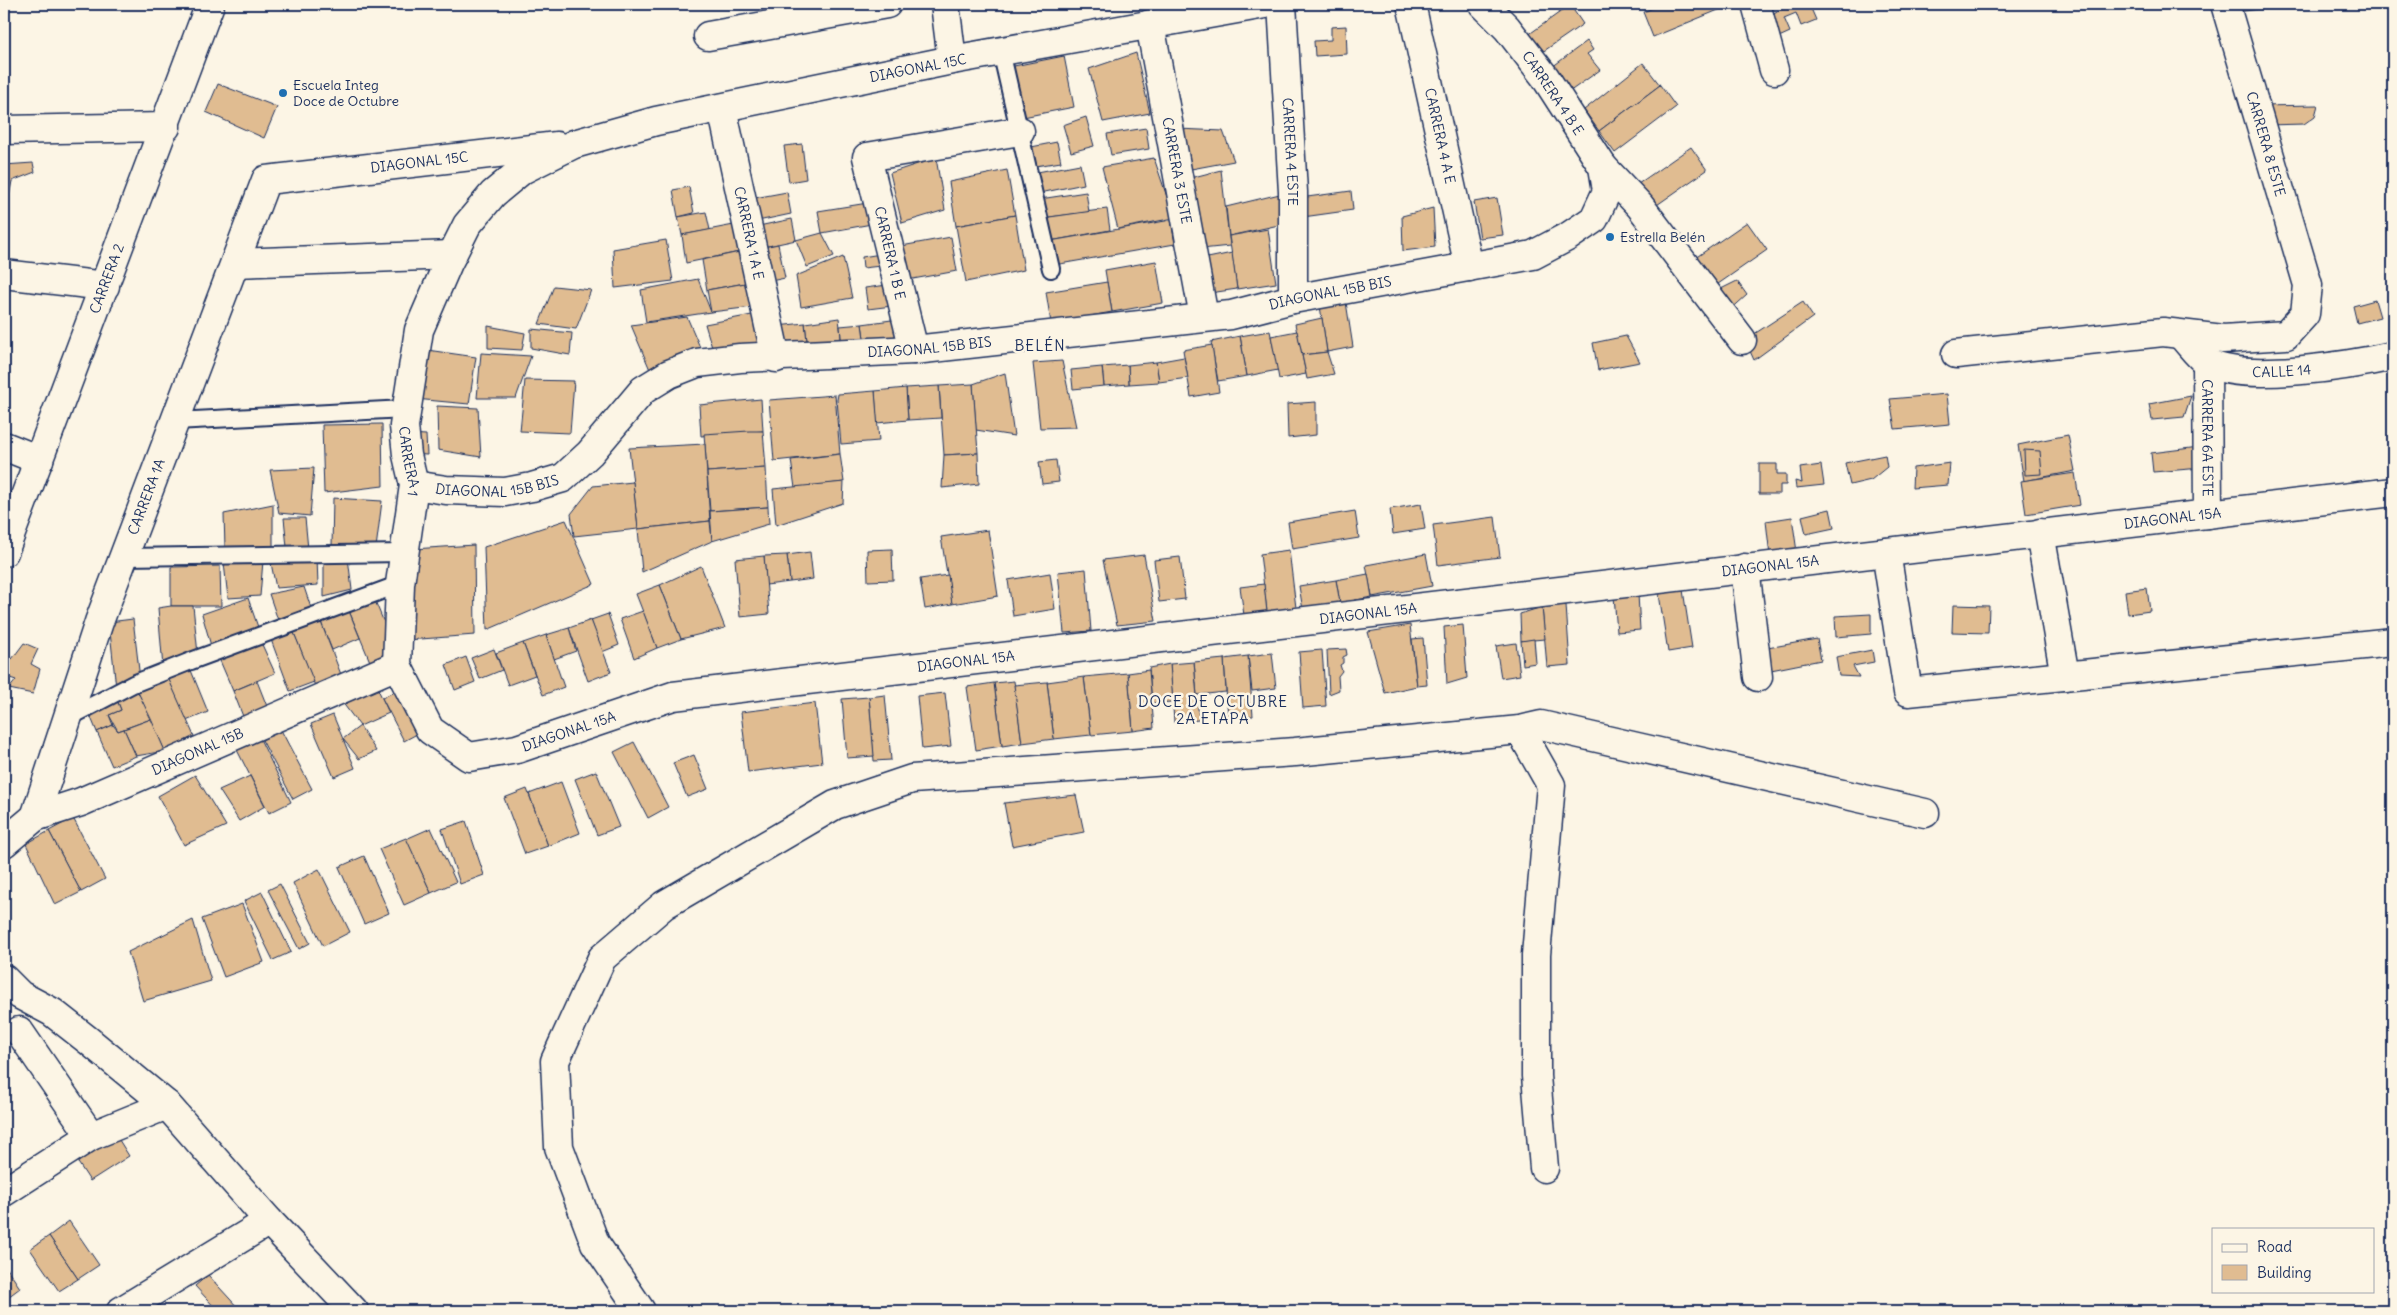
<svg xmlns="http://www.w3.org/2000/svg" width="2397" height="1315" font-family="Delius,sans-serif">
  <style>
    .building { fill: #e0bc91; stroke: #1b2f5e }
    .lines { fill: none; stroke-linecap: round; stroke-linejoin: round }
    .lane-casing { stroke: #1b2f5e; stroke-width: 20 }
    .street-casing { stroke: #1b2f5e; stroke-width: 31 }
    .lane { stroke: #fcf5e5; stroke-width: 16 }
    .street { stroke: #fcf5e5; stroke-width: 28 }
    .poi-dot { fill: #1f6fb2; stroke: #fcf5e5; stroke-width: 2 }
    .labels { text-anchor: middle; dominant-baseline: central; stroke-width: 5; stroke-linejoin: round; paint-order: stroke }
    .street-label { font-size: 14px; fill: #1b2f5e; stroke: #fcf5e5 }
    .poi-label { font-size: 14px; fill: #1b2f5e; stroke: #fcf5e5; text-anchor: start }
    .neighbourhood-label { font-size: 15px; letter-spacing: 1px; fill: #1b2f5e; stroke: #fcf5e5 }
  </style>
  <rect width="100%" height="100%" fill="#fcf5e5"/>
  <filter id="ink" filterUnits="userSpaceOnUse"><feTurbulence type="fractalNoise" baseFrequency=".02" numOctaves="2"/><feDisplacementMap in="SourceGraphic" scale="10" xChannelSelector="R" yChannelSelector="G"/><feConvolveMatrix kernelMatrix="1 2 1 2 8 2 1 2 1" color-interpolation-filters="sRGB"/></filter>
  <g filter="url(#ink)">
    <g class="building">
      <path d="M1663,4h70l-80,33 -10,-25z"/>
      <path d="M1796,4h13l7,16 -15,6 -5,-13 -12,5 6,14 -11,5 -9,-23z"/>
      <path d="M2235,4h58v1l-57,7z"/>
      <path d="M1570,5l13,19 -42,29 -13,-18z"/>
      <path d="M1346,26l1,28 -32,2 -1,-15 17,-1v-13z"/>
      <path d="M1587,41l6,9 -6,4 13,16 -31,22 -17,-25z"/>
      <path d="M1136,53l14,60 -47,9 -14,-53z"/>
      <path d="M1064,56l10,51 -56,11 -9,-51z"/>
      <path d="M1643,63l17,22 -61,46 -15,-21z"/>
      <path d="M218,84l59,23 -13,31 -58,-26z"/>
      <path d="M1660,85l16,22 -61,46 -16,-22z"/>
      <path d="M2318,105l-3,11 -11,8 -37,1 -8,-19z"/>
      <path d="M1086,117l8,29 -23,6 -8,-27z"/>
      <path d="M1146,128l3,21 -38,6 -4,-21z"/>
      <path d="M1178,129l45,2 11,30 -48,9z"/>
      <path d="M1057,142l4,20 -32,5 -3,-19z"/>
      <path d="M802,144l4,35 -17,3 -5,-36z"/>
      <path d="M1691,147l16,23 -53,37 -16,-23z"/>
      <path d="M936,158l9,52 -43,13 -12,-50z"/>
      <path d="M1154,158l20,60 -56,11 -16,-62z"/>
      <path d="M33,163l2,9 -23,9 -8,42v-58z"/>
      <path d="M1080,164l4,20 -49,10 -3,-21z"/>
      <path d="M1007,170l8,45 -59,11 -7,-44z"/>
      <path d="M1221,170l9,76 -29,3 -15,-70z"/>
      <path d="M689,187l5,26 -16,4 -5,-27z"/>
      <path d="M1351,191l2,19 -50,7 -3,-19z"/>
      <path d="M787,192l4,22 -38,8 -4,-23z"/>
      <path d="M1086,192l3,20 -47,6 -2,-19z"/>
      <path d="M1288,192v31l-59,13 -3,-29z"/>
      <path d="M1497,198l6,37 -23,3 -6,-36z"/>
      <path d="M874,202l3,21 -55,10 -4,-22z"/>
      <path d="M1433,208l2,39 -32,4 -1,-35z"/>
      <path d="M1107,209l3,21 -60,11 -8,-23z"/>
      <path d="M706,212l4,18 -28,5 -4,-18z"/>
      <path d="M1015,215l9,55 -58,12 -10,-56z"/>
      <path d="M792,219l4,21 -37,8 -5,-21z"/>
      <path d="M1171,220l4,24 -121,21 -4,-24z"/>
      <path d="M1747,222l20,28 -59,41 -20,-28z"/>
      <path d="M744,223l5,27 -63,13 -4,-28z"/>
      <path d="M1268,229l8,54 -39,6 -8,-53z"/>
      <path d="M822,233l12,23 -27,11 -11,-27z"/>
      <path d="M951,237l6,34 -55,10 -6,-34z"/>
      <path d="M666,240l7,41 -58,7 -2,-39z"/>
      <path d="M778,244l7,34 -19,4 -7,-34z"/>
      <path d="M749,250l7,31 -49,9 -5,-30z"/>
      <path d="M887,253l2,12 -26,3 -1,-11z"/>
      <path d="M1232,253l5,36 -27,4 -7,-34z"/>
      <path d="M843,257l9,41 -51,9 -5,-31z"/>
      <path d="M1156,261l7,42 -51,9 -7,-42z"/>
      <path d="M698,279l13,33 -65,10 -5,-32z"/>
      <path d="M756,281l5,25 -50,6 -4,-22z"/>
      <path d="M1737,281l10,14 -19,17 -15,-19z"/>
      <path d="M1107,282l5,30 -61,11 -5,-31z"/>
      <path d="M895,284l5,21 -32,4 -3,-21z"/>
      <path d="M554,286l37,4 -15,39 -37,-5z"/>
      <path d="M2375,300l5,17 -23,6 -4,-17z"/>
      <path d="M1346,302l7,45 -26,5 -7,-46z"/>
      <path d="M1803,302l10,15 -59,43 -9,-20z"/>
      <path d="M757,314l5,36 -49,1 -8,-27z"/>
      <path d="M687,317l15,35 -51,20 -20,-47z"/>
      <path d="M839,318l3,29 -34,3 -3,-27z"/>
      <path d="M1322,318l5,34 -25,3 -7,-31z"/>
      <path d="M899,319l2,22 -36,4 -3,-21z"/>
      <path d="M805,323l3,27 -28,4 -3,-28z"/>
      <path d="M862,324l3,21 -23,2 -2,-21z"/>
      <path d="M488,326l37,7 -3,17 -34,-2z"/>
      <path d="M531,329l41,4 -2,22 -39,-7z"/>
      <path d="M1270,331l8,39 -31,6 -7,-40z"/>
      <path d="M1297,331l9,43 -27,5 -8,-43z"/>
      <path d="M1240,336l7,40 -29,5 -7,-39z"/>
      <path d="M1626,336l14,26 -42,8 -5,-27z"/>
      <path d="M1212,345l7,47 -28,5 -8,-47z"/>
      <path d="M420,349l56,8 -7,47 -54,-5z"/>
      <path d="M1327,352l7,22 -27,5 -5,-24z"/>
      <path d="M481,353l50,3 -15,42h-39z"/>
      <path d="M1184,357l4,21 -29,4 -3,-20z"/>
      <path d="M1062,361l14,66 -36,1 -7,-65z"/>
      <path d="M1156,362l3,20 -30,2 -1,-19z"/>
      <path d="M1128,365l1,19 -25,2 -2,-19z"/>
      <path d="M1102,367l2,19 -31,3 -2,-19z"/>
      <path d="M1005,373l9,63 -38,-6 -3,-46z"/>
      <path d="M525,380l49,1 -4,52 -50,-2z"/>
      <path d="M973,384l5,69 -34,2 -5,-69z"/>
      <path d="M939,386l2,32 -33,2 -2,-32z"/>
      <path d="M906,388l2,32 -31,3 -2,-32z"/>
      <path d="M875,391l4,50 -38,3 -4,-44 1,-6z"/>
      <path d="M1947,394l3,30 -55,5 -5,-30z"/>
      <path d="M835,395l5,59 -66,7 -5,-61z"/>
      <path d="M2191,396l-7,21 -32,3 -3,-16z"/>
      <path d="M761,399l2,32 -62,5 -2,-31z"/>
      <path d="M1316,402v33l-28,3 -1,-34z"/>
      <path d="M437,406l41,2 3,49 -43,-7z"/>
      <path d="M382,424l1,62 -59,7 -2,-68z"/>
      <path d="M749,431h14l3,37 -59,4 -3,-38z"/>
      <path d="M409,434l17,1 1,20 -18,-1z"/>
      <path d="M2068,435l7,36 -51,10 -6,-36z"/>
      <path d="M705,444l5,77 -72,8 -9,-81z"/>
      <path d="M2199,447l3,21 -49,4 -2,-19z"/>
      <path d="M2024,450l16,1 2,23 -17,1z"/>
      <path d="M978,453l1,31 -37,4 2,-33z"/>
      <path d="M840,454l4,28 -49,6 -4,-28z"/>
      <path d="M1885,455l2,12 -16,13 -21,5 -5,-22z"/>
      <path d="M1056,460l3,22 -17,2 -3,-22z"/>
      <path d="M1950,463l-2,22 -36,3 1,-20z"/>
      <path d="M1759,464h18v10h9v11h-6v9h-21z"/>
      <path d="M1821,465l3,20 -28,3 -1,-7 7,2 -2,-15z"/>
      <path d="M314,468l-4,48 -31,-3 -9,-43z"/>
      <path d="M766,468l2,39 -58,4 -3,-39z"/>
      <path d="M2075,473l5,32 -54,9 -5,-33z"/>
      <path d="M633,482l5,47 -64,7 -3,-22 22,-28z"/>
      <path d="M844,482l-1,21 -67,22 -3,-36z"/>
      <path d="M333,498l49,3 -6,47 -44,-1z"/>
      <path d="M273,504v42l-48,2 -1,-34z"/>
      <path d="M1421,504l4,25 -32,5 -3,-25z"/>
      <path d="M768,507l1,17 -57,17 -2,-30z"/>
      <path d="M1830,509l4,19 -28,6 -4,-18z"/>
      <path d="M1355,511l4,27 -67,11 -4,-27z"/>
      <path d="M1495,517l5,40 -62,8 -5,-40z"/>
      <path d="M1792,517l5,35 -27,4 -4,-35z"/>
      <path d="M284,518h21l3,31 -21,-2z"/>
      <path d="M566,520l28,64 -107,46 -3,-83z"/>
      <path d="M710,521l2,20 -70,31 -4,-43z"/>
      <path d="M988,530l10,66 -46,8 -11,-67z"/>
      <path d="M474,545l1,90 -68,5 6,-91z"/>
      <path d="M892,549l1,31 -25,1 -1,-31z"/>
      <path d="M1289,550l7,58 -29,4 -7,-58z"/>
      <path d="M810,552l3,27 -23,3 -3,-27z"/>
      <path d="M1426,554l6,32 -60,11 -6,-32z"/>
      <path d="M787,555l3,27 -24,3 -2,-29z"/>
      <path d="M1144,555l12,66 -39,4 -14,-65z"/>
      <path d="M764,556l5,58 -29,3 -5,-58z"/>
      <path d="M1180,557l5,42 -26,3 -5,-42z"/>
      <path d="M317,558l1,27 -42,3 -5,-25z"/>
      <path d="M348,558l4,32 -28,7v-38z"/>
      <path d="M263,561l-3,35 -32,2 -4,-35z"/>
      <path d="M220,566l1,40h-50v-39z"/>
      <path d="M701,566l24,62 -44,11 -21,-54z"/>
      <path d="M1086,569l5,62 -27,2 -6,-61z"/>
      <path d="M1050,573l5,36 -42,7 -5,-36z"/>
      <path d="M1368,574l4,23 -32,6 -4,-23z"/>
      <path d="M948,575l4,29 -27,5 -5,-30z"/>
      <path d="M1336,580l4,23 -37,7 -4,-24z"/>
      <path d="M1264,584l3,28 -23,3 -4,-28z"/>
      <path d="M660,585l21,54 -24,9 -21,-54z"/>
      <path d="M304,587l9,27 -33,12 -11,-32z"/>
      <path d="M2147,588l3,23 -22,3 -3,-23z"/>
      <path d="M1683,590l9,58 -24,4 -9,-58z"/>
      <path d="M1638,594l2,36 -23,2 -3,-36z"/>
      <path d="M373,596l24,58 -26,10 -24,-58z"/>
      <path d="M248,598l12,35 -47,20 -11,-39z"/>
      <path d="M1566,605l4,60 -23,2 -5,-60z"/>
      <path d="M1953,605l36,1 -1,27 -36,-1z"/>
      <path d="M171,606h22l5,48 -35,14 -5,-60z"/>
      <path d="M347,606l13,32 -28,12 -13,-33z"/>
      <path d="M1542,607l3,32 -24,2 -1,-27z"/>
      <path d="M643,611l14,37 -23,10 -14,-39z"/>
      <path d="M608,614l11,31 -17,7 -11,-32z"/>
      <path d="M1871,614v20l-35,3 -1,-21z"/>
      <path d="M319,617l26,68 -26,11 -27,-68z"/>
      <path d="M133,619l7,60 -24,9 -7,-66z"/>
      <path d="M591,620l20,52 -23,9 -19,-53z"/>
      <path d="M1410,625l7,61 -32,7 -17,-61z"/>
      <path d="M1463,625l4,53 -20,6 -3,-57z"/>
      <path d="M292,628l22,54 -24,9 -20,-54z"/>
      <path d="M569,628l7,23 -22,8 -8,-24z"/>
      <path d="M546,635l18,52 -21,8 -20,-52z"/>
      <path d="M259,638l16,35 -42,18 -15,-35z"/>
      <path d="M1423,638l4,47 -10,1 -5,-47z"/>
      <path d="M1534,639l2,24 -13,2 -2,-24z"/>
      <path d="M1817,639l4,21 -55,11 -4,-22z"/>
      <path d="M24,643l14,6 -7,15 9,5 -7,25 -24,-5 7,-9 -12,-4v-20l8,3z"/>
      <path d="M523,643l12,32 -27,10 -12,-32z"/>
      <path d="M1516,643l4,32 -19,3 -5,-32z"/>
      <path d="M494,649l8,21 -22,9 -9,-21z"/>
      <path d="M1346,649l1,6 -4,2v6l-3,2 2,6 -4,5 1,14 -10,4 -2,-44z"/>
      <path d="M1322,650l4,56 -23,2 -4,-56z"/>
      <path d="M1872,650l2,12 -21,4 6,11 -20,-1 -3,-19z"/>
      <path d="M1272,653l4,35 -24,3 -4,-35z"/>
      <path d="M1248,656l5,60 -25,2 -4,-59z"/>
      <path d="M466,657l9,25 -20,8 -9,-25z"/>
      <path d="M1224,659l2,33 -29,3 -3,-33z"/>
      <path d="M1194,662l5,58 -25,2 -4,-58z"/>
      <path d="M188,663l20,49 -22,9 -20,-48z"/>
      <path d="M1170,664l3,38 -21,1 -3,-35z"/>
      <path d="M1149,670l5,58 -21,3 -5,-58z"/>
      <path d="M166,673l28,63 -29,15 -30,-65z"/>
      <path d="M1128,673l5,58 -42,4 -7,-58z"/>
      <path d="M1084,677l7,58 -37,4 -7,-57z"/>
      <path d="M257,681l13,33 -24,10 -13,-33z"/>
      <path d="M1014,681l8,62 -20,3 -8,-63z"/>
      <path d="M1047,682l7,57 -32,4 -8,-58z"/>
      <path d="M994,683l8,63 -26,4 -9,-63z"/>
      <path d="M376,685l13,28 -29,13 -18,-24z"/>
      <path d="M135,686l16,33 -33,12 -9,-16 12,-5 -6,-15z"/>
      <path d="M405,686l23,42 -24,13 -22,-43z"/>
      <path d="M945,693l6,53 -29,3 -5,-53z"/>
      <path d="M115,695l6,15 -12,5 4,10 -16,7 -10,-24z"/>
      <path d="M885,695l6,65 -17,1 -5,-64z"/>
      <path d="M869,697l5,59 -27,2 -5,-59z"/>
      <path d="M815,703l7,60 -74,9 -7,-60z"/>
      <path d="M333,715l22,53 -21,9 -23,-53z"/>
      <path d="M151,719l14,32 -29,5 -12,-27z"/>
      <path d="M113,725l5,6 6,-2 12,27 -24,10 -15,-34z"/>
      <path d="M360,726l16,25 -17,8 -16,-20z"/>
      <path d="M281,730l31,59 -19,10 -31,-59z"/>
      <path d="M259,737l32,65 -22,11 -33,-65z"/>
      <path d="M634,742l34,65 -20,11 -34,-66z"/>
      <path d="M694,755l14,34 -21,8 -14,-34z"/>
      <path d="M596,771l23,56 -22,8 -22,-56z"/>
      <path d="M195,775l31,51 -42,19 -26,-49z"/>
      <path d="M250,776l15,30 -26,15 -20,-31z"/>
      <path d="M561,782l19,51 -32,13 -19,-52z"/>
      <path d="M527,789l21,57 -23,8 -21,-56z"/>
      <path d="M1076,795l8,37 -72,14 -8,-43z"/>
      <path d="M73,818l32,61 -24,13 -32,-61z"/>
      <path d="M466,821l18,54 -24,9 -18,-55z"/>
      <path d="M431,828l25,54 -25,11 -25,-54z"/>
      <path d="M49,831l32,61 -26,13 -29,-61z"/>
      <path d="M406,838l25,55 -27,12 -25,-56z"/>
      <path d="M364,856l25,57 -25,11 -25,-57z"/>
      <path d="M319,869l31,63 -27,14 -30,-63z"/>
      <path d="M280,884l30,59 -11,6 -31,-59z"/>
      <path d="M262,892l29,60 -18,8 -29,-59z"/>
      <path d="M242,904l22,58 -40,15 -22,-58z"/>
      <path d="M193,920l18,61 -68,20 -15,-49z"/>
      <path d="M114,1132l15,24 -39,25 -15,-23z"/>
      <path d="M69,1221l30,44 -21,14 -29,-43z"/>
      <path d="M49,1236l29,43 -19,12 -29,-42z"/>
      <path d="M4,1264l16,24 -12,9 -4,-5z"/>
      <path d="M208,1275l32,35 -22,1 -23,-25z"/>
    </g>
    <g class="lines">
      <defs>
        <g id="lane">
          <path d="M1001,51l50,218"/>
          <path d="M175,421l230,-12"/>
          <path d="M124,557l281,-4"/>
          <path d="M68,718l65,-34 58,-23 209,-77"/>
        </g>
        <g id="street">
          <path d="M945,4l7,56"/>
          <path id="s1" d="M1265,4l-313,56 -296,61 -82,23 -52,26 -29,24 -26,31 -19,38 -29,67 -15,96 3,29 7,30 -14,99 -3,81 33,65 39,27 48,-8 156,-53 1720,-204"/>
          <path id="s2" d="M1282,4l11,188v107"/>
          <path id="s3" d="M1411,4l58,263"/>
          <path d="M1756,4l18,66"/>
          <path id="s4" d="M1150,24l54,293"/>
          <path d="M708,36l179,-32"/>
          <path id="s5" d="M722,108l54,250"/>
          <path d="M4,130l162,-3"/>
          <path d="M1603,167l37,39 102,134"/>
          <path d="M236,263l216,-8"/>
          <path d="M4,274l101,12"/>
          <path id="s6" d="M2181,335c8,8 17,22 27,28 37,20 144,2 185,-7"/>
          <path d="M914,350l-47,-193 153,-26"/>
          <path d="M1956,354l207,-22 60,7 63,-4 19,-21 3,-29 -83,-281"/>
          <path id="s7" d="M2207,362l1,152"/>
          <path d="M4,446l35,14"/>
          <path id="s8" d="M414,485l32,5 59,2 27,-5 31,-9 27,-25 53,-63 26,-16 28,-11 43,-5 174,-8 317,-35 62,-16 240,-44 36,-19 25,-17 13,-28 -4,-24 -58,-90 -38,-49 -24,-24"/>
          <path d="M2040,533l25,143"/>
          <path id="s9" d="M4,552l206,-548"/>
          <path d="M1886,552l22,140 485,-50"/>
          <path d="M1745,568l13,109"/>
          <path d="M1520,730l31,55 -15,170v121l8,92"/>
          <path id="s10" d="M35,817l64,-195 167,-442 291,-34"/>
          <path id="s11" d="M4,843l31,-26 46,-15 316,-137"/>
          <path d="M4,979l16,16 32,17 37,29 78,64 102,116 85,90"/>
          <path d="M19,1031l72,105"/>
          <path d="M4,1192l87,-56 76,-31"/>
          <path d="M121,1311l148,-90"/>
          <path d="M641,1311l-46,-68 -36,-96 -4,-86 47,-103 62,-53 171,-100 77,-26 383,-27 225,-22 21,-5 384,88"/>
        </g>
      </defs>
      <use href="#lane" class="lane-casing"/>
      <use href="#street" class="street-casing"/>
      <use href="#lane" class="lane"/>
      <use href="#street" class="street"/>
    </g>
  </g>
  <g class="poi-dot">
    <circle cx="283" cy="93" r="5"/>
    <circle cx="1610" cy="237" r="5"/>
  </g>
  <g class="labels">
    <g class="street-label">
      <text transform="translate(918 68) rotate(-11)">DIAGONAL 15C</text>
      <text transform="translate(1553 93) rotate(56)">CARRERA 4 B E</text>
      <text stroke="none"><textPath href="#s3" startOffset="135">CARRERA 4 A E</textPath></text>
      <text transform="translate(2266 144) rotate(74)">CARRERA 8 ESTE</text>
      <text stroke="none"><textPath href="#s2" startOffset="148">CARRERA 4 ESTE</textPath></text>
      <text stroke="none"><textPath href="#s10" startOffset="832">DIAGONAL 15C</textPath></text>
      <text stroke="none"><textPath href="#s4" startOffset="149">CARRERA 3 ESTE</textPath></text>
      <text stroke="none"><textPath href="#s5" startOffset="128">CARRERA 1 A E</textPath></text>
      <text transform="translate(890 253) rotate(77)">CARRERA 1 B E</text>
      <text stroke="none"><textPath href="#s9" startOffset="292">CARRERA 2</textPath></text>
      <text stroke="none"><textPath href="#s8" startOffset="969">DIAGONAL 15B BIS</textPath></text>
      <text stroke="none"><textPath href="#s8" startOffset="564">DIAGONAL 15B BIS</textPath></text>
      <text stroke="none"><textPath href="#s6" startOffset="114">CALLE 14</textPath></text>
      <text stroke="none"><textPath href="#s7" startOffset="76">CARRERA 6A ESTE</textPath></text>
      <text stroke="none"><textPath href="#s1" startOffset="1090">CARRERA 1</textPath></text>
      <text stroke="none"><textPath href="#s8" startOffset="84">DIAGONAL 15B BIS</textPath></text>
      <text stroke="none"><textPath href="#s10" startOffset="339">CARRERA 1A</textPath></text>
      <text stroke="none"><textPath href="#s1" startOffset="3139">DIAGONAL 15A</textPath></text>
      <text stroke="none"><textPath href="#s1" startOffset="2734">DIAGONAL 15A</textPath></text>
      <text stroke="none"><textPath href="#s1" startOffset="2329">DIAGONAL 15A</textPath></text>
      <text stroke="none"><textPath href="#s1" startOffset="1924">DIAGONAL 15A</textPath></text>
      <text stroke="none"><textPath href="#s1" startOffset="1519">DIAGONAL 15A</textPath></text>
      <text stroke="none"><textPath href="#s11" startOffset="216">DIAGONAL 15B</textPath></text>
    </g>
    <g class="poi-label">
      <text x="293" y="85">Escuela Integ<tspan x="293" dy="16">Doce de Octubre</tspan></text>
      <text x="1620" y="237">Estrella Belén</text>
    </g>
    <g class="neighbourhood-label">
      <text x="1040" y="345">BELÉN</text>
      <text x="1213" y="701">DOCE DE OCTUBRE<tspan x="1213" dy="17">2A ETAPA</tspan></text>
    </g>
  </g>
  <rect width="2397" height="1315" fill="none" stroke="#fcf5e5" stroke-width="20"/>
  <rect x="10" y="10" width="2377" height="1295" fill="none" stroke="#1b2f5e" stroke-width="2" filter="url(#ink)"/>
  <rect x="2212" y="1228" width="162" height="65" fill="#fcf5e5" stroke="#a2a6af"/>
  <rect x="2222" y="1244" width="25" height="8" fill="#fcf5e5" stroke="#a2a6af"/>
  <text x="2257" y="1252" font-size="15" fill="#1b2f5e">Road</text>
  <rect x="2222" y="1265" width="25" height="15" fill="#e0bc91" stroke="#a2a6af"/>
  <text x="2257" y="1278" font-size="15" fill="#1b2f5e">Building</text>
</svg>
